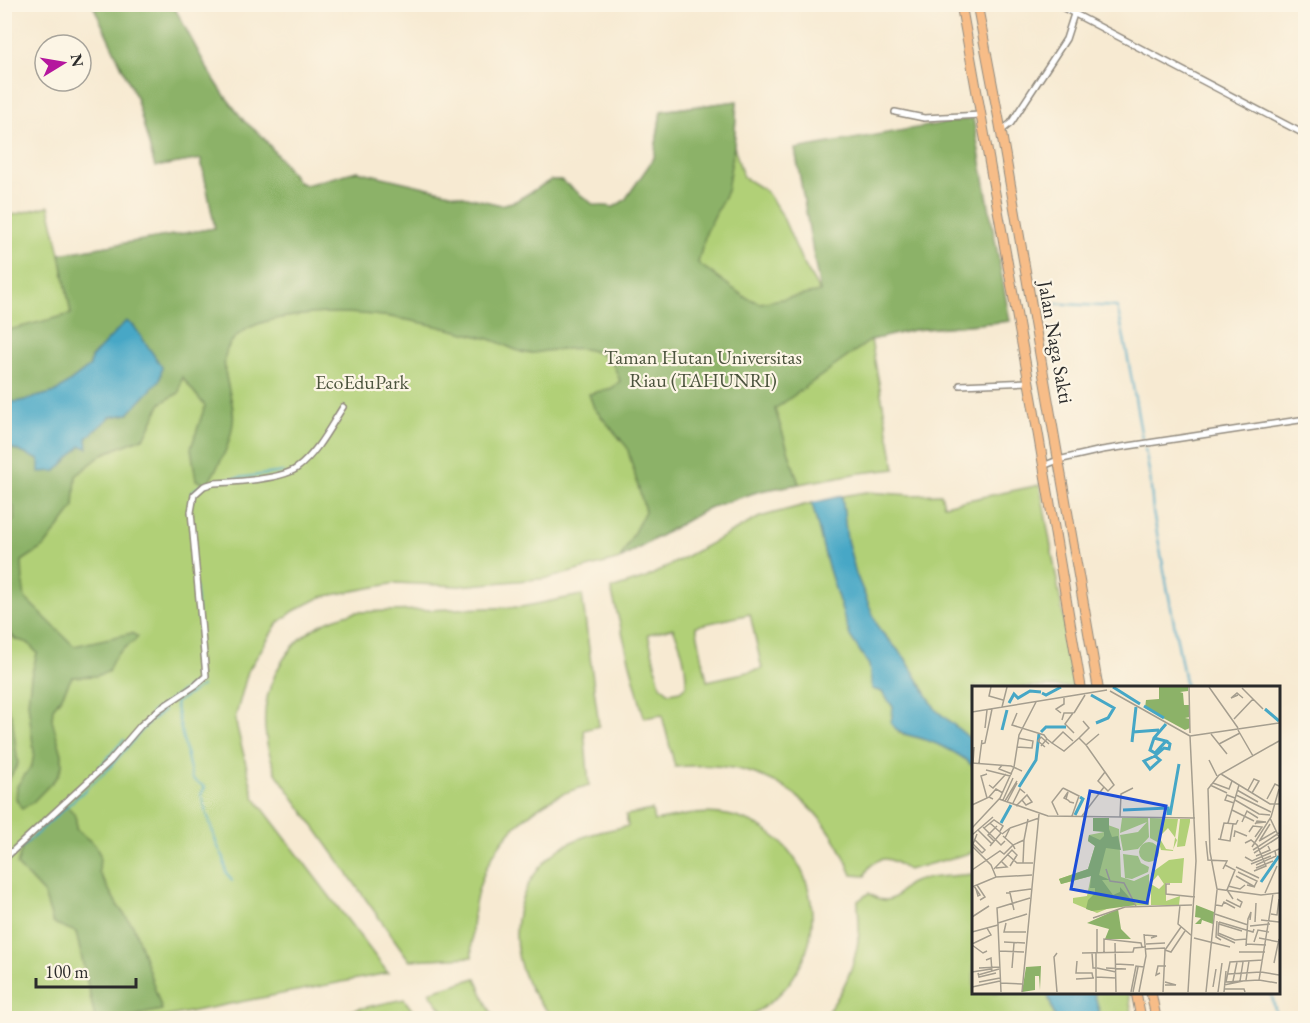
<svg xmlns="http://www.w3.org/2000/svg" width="1310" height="1023" font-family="'EB Garamond',serif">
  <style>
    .green { fill: #b1d077; stroke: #6e7e51; stroke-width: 1.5; fill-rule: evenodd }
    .forest { fill: #8cb268; stroke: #5c6e4a; stroke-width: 1.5 }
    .water { fill: #46a7c6; stroke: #386978; stroke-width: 1.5 }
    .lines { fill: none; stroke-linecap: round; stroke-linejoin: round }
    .stream { stroke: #46a7c6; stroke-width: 2 }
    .minor-casing { stroke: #918a7e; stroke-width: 8 }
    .primary-casing { stroke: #918a7e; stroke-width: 11 }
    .minor { stroke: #fff; stroke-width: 5 }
    .primary { stroke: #f7bd88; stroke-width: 9 }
    .labels { text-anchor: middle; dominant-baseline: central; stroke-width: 4.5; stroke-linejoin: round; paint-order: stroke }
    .street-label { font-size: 20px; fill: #2b2b2b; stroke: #fcf5e5 }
    .park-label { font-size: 20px; fill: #4c543e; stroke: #fcf5e5 }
    .inset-river { fill: none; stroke: #46a7c6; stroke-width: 3 }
    .inset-road { fill: none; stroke: #a59e8f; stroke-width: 1.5 }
    .view { fill: #1d4ed8; fill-opacity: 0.15; stroke: #1d4ed8; stroke-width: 3 }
    .inset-edge { fill: none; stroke: #2b2b2b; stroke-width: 3 }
  </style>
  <rect width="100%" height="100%" fill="#fcf5e5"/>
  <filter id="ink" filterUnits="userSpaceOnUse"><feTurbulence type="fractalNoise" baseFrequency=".0167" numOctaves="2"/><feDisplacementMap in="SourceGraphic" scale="12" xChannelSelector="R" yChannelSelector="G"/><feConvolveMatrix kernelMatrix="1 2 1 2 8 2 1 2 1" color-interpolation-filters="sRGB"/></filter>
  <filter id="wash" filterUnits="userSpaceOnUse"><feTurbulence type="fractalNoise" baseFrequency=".008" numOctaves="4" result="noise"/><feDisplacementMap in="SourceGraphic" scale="24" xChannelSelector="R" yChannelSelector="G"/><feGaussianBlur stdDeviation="1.35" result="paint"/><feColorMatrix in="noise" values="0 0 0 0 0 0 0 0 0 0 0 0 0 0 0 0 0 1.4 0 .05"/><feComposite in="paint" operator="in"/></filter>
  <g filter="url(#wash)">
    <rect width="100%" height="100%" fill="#f7ead2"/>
    <g class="green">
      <path d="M93,5h80l35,65 17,26 19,25 18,15 36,46 8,3 51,-14 144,34 15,-4 35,-21h10l33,25 20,2 11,-7 29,-42 7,-47 76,-10 -3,45 9,31 23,14 15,22 21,48 18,31 190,29 -97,9 -42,10 24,129 -35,4 -100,18 -52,17 -88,51 -70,19 -91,8 -63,-3 -75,14 -27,14 -17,13 -29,47 -13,48 19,78 134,176 -229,45h-154l-1,-801 45,-11 11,48 155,-26 -14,-69 -46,8 -19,-70z"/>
      <path d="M1040,485l36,202h-102v55l-38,-32 -31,-52 -26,-29 -23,-55 -9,-34 -5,-44 24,-4 46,3 29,-1 3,11z"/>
      <path d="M812,503l15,60 23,73 19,29 3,24 10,3 11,15 6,26c26,6 56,14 75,34v85l-66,18c-5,-2 -8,-6 -13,-8 -13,-8 -26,1 -30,14l-13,-1c-30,-80 -93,-118 -177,-108l-13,-52 -18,3 -33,-129 35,-11 114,-61zM750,614l12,55 -55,12 -11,-55zM673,628c9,19 14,37 13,58l-6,5 -11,2 -9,-8 -12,-51z"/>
      <path d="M582,595l17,131 -15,4 5,55c-12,4 -25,7 -35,13 -62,34 -86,90 -82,159l-63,3 -133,-187c-4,-12 -9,-24 -10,-36 -7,-43 15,-89 52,-111 12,-7 26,-11 39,-14l164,-5z"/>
      <path d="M652,810l2,11c24,-4 48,-11 73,-6 105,21 115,159 17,203h-189c-52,-44 -53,-126 3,-168 21,-15 45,-19 70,-24l-2,-11z"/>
      <path d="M974,874v118h73l8,26h-166l-4,-2 -2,2h-61c20,-21 34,-54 37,-84 1,-10 -1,-22 -1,-33l11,-8c6,5 13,9 22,6 8,-2 10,-11 18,-15 15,-8 47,-8 65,-10z"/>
      <path d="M476,978l12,29 7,11h-47l-19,-26z"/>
      <path d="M1094,992h34l5,26h-32z"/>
      <path d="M404,999l14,19h-104h1z"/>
    </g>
    <g class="forest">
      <path d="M93,5h80l35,65 17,26 19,25 18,15 36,46 8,3 51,-14 144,34 15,-4 35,-21h10l33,25 20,2 11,-7 29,-42 7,-47 76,-10 -3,45 -7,45 -21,42 -8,30 47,34 15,6 60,-11 -25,-143 178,-31 37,203 -97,9 -42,10 -96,69 24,75 -39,7 -52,17 -88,51 25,-48 -18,-64 -33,-39 -5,-14 23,-6 8,-7c-3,-6 -5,-16 -10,-20 -21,-18 -40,-12 -65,-10 -5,1 -12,3 -18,2 -12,-1 -26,-11 -38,-14 -69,-18 -130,-34 -202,-22 -18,3 -41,8 -54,23 -21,23 4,56 0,83 -3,24 -14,42 -26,62l-11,-5 -5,-32 14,-42 -23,-29 -3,16 -18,10 -16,34 -42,17 -27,22 -2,31 -29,39 -23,15 1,23 2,14 49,48 58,-13 6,4c-5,7 -10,8 -16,13 -8,6 -11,14 -14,22l-12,4 -24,1 -11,21 -8,10 -1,12 10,34v12l-4,10 -25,26 -11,7 -6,-10 1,-13 15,-21 2,-12 -6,-51 3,-25 6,-24 -9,-10 -13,-4 -10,-12v-101l9,-6v-13l-9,-10v-52l34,15 17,11 31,-33 23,-21 19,-3 -22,-71 -16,14 -1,9 -34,26 -39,10 -12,-1v-70l66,-17 -11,-60 155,-26 -14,-69 -46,8 -19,-70z"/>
      <path d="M5,702l7,15 6,47 -13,22z"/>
      <path d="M65,805c10,7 12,12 11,24l19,16 5,10 -1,17 19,34 16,21 28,83 -40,8h-27l-19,-86 -23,-9 -9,-29 -27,-29 5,-17z"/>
    </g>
    <g class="water">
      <path d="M126,321l8,5 28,41 -2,13 -32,34 -18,3 -23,21 1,10 -7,-2 -25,25 -17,1v-12l-34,-15v-44l12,1 39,-10 34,-26 1,-8z"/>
      <path d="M842,496l5,44 9,34 23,55 26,29 31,52 38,32v25c-12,-12 -29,-20 -45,-26 -16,-7 -26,-3 -38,-17l2,-17 -11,-15 -10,-3 -3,-24 -19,-29 -23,-73 -15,-60z"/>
      <path d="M1047,992h47l7,26h-46z"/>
    </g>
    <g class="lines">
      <g class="stream">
        <path d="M1049,303l68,4c11,44 17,88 25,131"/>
        <path d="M1145,449l5,27 3,36 33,175"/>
        <path d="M223,480l60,-8"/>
        <path d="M192,495l1,-4 10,-7"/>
        <path d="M188,512l3,-12"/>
        <path d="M195,586l3,33"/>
        <path d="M202,686l-27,17 17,76 13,8 -4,8 16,50 7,13 2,14 6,9"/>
        <path d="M151,713l42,-29"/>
        <path d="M100,767l24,-27"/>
        <path d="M4,863l104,-94 40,-46 16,-13"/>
        <path d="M1271,992l6,26"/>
      </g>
    </g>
  </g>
  <g filter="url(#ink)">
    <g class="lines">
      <defs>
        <g id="minor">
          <path d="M1056,4l250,131"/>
          <path d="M895,112l29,6 57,-3"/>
          <path d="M1001,131l10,-8 55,-84 8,-25"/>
          <path d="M960,385l69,-3"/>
          <path d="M1043,466l15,-6 44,-10 204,-31"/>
          <path d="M4,859l106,-98 31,-36 17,-15 38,-25 10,-9 -15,-164 3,-17 10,-9 10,-3c19,-1 69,-4 83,-15 20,-15 33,-41 46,-61"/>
        </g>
        <g id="primary">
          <path d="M961,4l77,429 43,254"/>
          <path d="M977,4l23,121 98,562"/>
          <path d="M1136,992l5,26"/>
          <path d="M1151,992l5,26"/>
        </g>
      </defs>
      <use href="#minor" class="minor-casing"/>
      <use href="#primary" class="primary-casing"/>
      <use href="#minor" class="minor"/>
      <use href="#primary" class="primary"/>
    </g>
  </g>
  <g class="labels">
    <g class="street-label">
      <text transform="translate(1056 342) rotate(80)">Jalan Naga Sakti</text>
    </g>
    <g class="park-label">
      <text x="703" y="357">Taman Hutan Universitas<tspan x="703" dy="23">Riau (TAHUNRI)</tspan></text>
      <text x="362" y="382">EcoEduPark</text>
    </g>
  </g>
  <g transform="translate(972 686)">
    <rect width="308" height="308" fill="#f7ead2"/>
    <path d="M150,132h26l1,19 -11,12 -15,2 -3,-16 18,-3 9,-10 -27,11zM178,132l28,1 -5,32 -12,-1 -2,-7 -9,-5zM196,142l9,12 -4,10 -7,-1 -7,-12zM208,133h10v3l-5,24 -8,1zM136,139l11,4 2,48 13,4 15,-7v31l-35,1 -17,7 -24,-10v-5l14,-2 4,-20 -30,8 -2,-5 29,-10 7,-23 -7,-5 1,-6 15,-3zM167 166a10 10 0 1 1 20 0a10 10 0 1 1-20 0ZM151,168l15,2 3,7 8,4 -1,5 -16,7 -7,-1zM212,172l-2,25h-16v18l14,-5 -1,9h-28v-21l8,5 5,-5 -6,-9 -7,8v-10l18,-13z" fill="#b1d077" fill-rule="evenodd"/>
    <path d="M187,1h29v4l-8,1 3,1 1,12h5l1,12 -5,1 5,1v9l-5,2 -40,-22 1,-8 13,-1zM121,132h16v11l3,8 6,-1 3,14 -15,-2 -7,27 11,5h-8l11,15 7,-3v-5l16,18 -44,6 -6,-2 2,-9 7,-7v-5h-5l1,-12 -30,8 -2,-5 29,-10 7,-23 -7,-5 1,-6 11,5 4,-4v-4l-11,-1zM224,219l18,7 -1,12 -11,-4 -1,4h-6l6,-6 -6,-1zM146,223l3,20 10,10h-26l4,-10 -22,-6zM69,280l-1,24 -1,-14h-4v14l-13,2 4,-25z" fill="#8cb268"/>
    <path class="inset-river" d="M141,1l27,17M70,7l4,2 15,-8M119,9l23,13 -6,10 -12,5M37,17l5,-9 4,4 12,-7 11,1M172,20l20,12M293,23l14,12M30,44l5,-20M69,46l5,-5h20M161,46l26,-2M182,52l12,3 -11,12 -5,-3 4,-12 12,-14M160,56l4,-35M183,70l-11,5 6,8 10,-9 -5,-4 9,-8 5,1 1,-5 -4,-3M47,101l17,-27 3,-26M151,124l45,-2v7M103,129l8,-16 -3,-2M198,129l9,-51M29,137l10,-18M289,196l18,-26"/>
    <path class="inset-road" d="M19,1l-2,9 14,4M217,1l1,46M237,1l29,41M270,2l21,21M138,5l80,45M266,9l-7,3 6,-5 6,5M30,21l5,-20M0,26l135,-22M45,27l-5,12 32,10 3,4 -6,7M89,27l-5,-4 8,-5v-6M102,27l11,-18M262,33l19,-20M90,34l2,-7h9l-8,11 9,9M111,35l6,7 -10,10 7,7 13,-11M13,42l2,-18M266,44l15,26M239,48l16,20M218,50l89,-13M75,53l5,4 11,-11 10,9M307,55l-60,34 -11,14 2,63 7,37 44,6 18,-2M80,57l12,8 15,-13M9,58l4,-1 7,-34M247,58l21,-11M45,61l15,1 1,-7 -15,-3M73,61l-7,-6 3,-4 8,7M1,75l1,-14 -1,16M0,77l39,3 11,5M7,77l3,-23M30,79l-3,4 13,5M14,84l24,6M15,88l-6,2 6,22M244,88l-7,-14 8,16M249,88l49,30h9M241,97l16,6 3,-8M17,99l4,3 13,-14M238,99l17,8M132,101l4,4 6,-6 -9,-13M91,102l16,8 -7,20M265,104l21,12M276,104l6,-11 5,2 -7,12M264,109l35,17M17,111l7,-8 7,4M27,113l49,17 147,2M94,113l2,-7 -4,6 4,2 2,2 4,1M295,113l8,-15 4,2M31,114l10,-22M263,114l24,14 11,1M33,115l12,-20M35,116l10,-19M41,117l7,-14 5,4M262,117l-9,-3 2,-5 8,3M0,119l17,-8 4,2M44,120l11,-11 5,7 -6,3 -4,-5M260,124l22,11M86,129l-6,-13 11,-14M110,130l22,-29 -6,-6 7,-9 -19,-27M148,131l1,-23 12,-6M270,136l5,-11 11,7M256,137l11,-38M283,138l1,-1 1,-2 9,1 -10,1M11,141l18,18 4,-4M0,142l28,-30 14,-31 5,-32 17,-33M12,142l10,-8 9,6 -3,5M38,142l29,-10M6,144l14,14M277,146l4,-6 9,1 -7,10M5,148l-4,10 9,9M30,148l8,-6 -5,10M0,149l21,-18M262,151l1,-6 12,5M2,153l11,11 -3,3M246,153l12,2 3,-17M52,154l4,-21M248,154l4,-17 12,1 2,-4M288,154l10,-16M22,155l-6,-6 9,-9M234,155l2,19 19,1 -4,8M287,155l17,-10M273,157l6,-3 6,5 9,21 -12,5M0,160l19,19 5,12M18,160l11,-13 -11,-10M280,161l19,-30 8,-28M43,163l-2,-4 11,-5 -1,23M281,164l26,-17M282,167l25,-16 -9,-19M35,168l10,9h16M284,170l14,-6 -2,-4M273,171l7,4 27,-12M279,178l20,-8M253,179l10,5 -8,20 6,9M284,179l20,-9 -1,-5M264,181l23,11M24,182l11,-1 -6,-6M284,182l17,-7M22,183l18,-19 5,5 -7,11M134,183l4,12 14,2 12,23M0,184l28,-19 4,3 9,-9 -10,-9M266,186l19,9 -3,6M264,190l19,11 -8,-2M198,198h-4v10l29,3M5,199l8,12 -5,3M2,200l6,9 -2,1 -2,-7M256,200l12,3 5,-4M0,201l24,-10 36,-2M37,206l22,-3M34,207h4l4,17M293,207l12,-27M254,214l14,7 2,-5 -5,-3M208,219l-2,19 14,12M244,219l6,1 2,-4 11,6M243,228l33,11M299,228l6,1 2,-16M0,231l17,-11M121,232l32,-11 67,-2M289,234l18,2M245,235l-1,16 5,3M247,236l34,10 1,-3M247,236l-1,13 17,8M283,236l1,-19M26,237l29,-9M34,237l-2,9h22M247,238l23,7M26,239l-1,-17 33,-10M278,240l20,-2M125,243v24M0,246l26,-7 3,67M246,247l17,7 12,-1M172,249l13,1 -6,2M222,252l36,9M287,252l20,4M32,256l21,1M282,256l4,-12 11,2M143,257l1,49M0,258l19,-9 -4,-7M174,258l19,-1M274,258l20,1M0,259l11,8 4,-2M274,260l2,-27 3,-7 -1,8M174,263l19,-1M193,264l16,-23M27,265l25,1M267,266h26M110,267l51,-1 1,-4 12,-1M120,267l1,15h3M124,267v39M132,267v-14l37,4 1,4M14,274l5,-2 1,14M291,274l-33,2 -4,20 33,-2 18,3M105,275l-1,12h16l1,5M302,277l5,-24M144,278l18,1M7,282l21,-1M40,282l2,-25M125,282l19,4M134,282l20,1M0,286l19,-3M289,286l18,3M6,287l1,4 17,-4M188,287l-4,2 2,-9h8M256,288l33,-2M6,289l21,-6M124,291l20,1M104,293l18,-1M274,294l3,-19M287,294l14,-86M261,295l4,-19M268,295l3,-19M7,296l21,-4M28,297l22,1M193,299h11l-11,-3M252,299l19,-4M0,301l28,-6M241,301l3,-18M252,303h20l1,3M50,306l17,-178M85,306l-3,-35 3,-4M159,306l5,-26 8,1M161,306l5,-25M167,306l7,-36 -2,-22M191,306l2,-42 6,2 14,-21M216,306l8,-131 -6,-125M234,306l11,-102M246,306l4,-29M252,306l2,-21"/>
    <path class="view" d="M118,105l76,15 -19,97 -76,-14z"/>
    <rect width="308" height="308" class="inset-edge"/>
  </g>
  <rect width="1310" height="1023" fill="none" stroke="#fcf5e5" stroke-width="24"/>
  <g transform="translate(63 63) rotate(79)"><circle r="28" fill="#fcf5e5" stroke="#a8a49b" stroke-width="1.5"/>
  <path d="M0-4.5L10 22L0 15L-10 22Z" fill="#b5179e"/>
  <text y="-9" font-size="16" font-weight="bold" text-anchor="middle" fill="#2b2b2b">N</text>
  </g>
  <path d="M36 978v9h100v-9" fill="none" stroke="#2b2b2b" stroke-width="3"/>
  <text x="45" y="978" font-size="18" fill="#2b2b2b" stroke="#fcf5e5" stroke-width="4.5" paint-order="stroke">100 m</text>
</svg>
